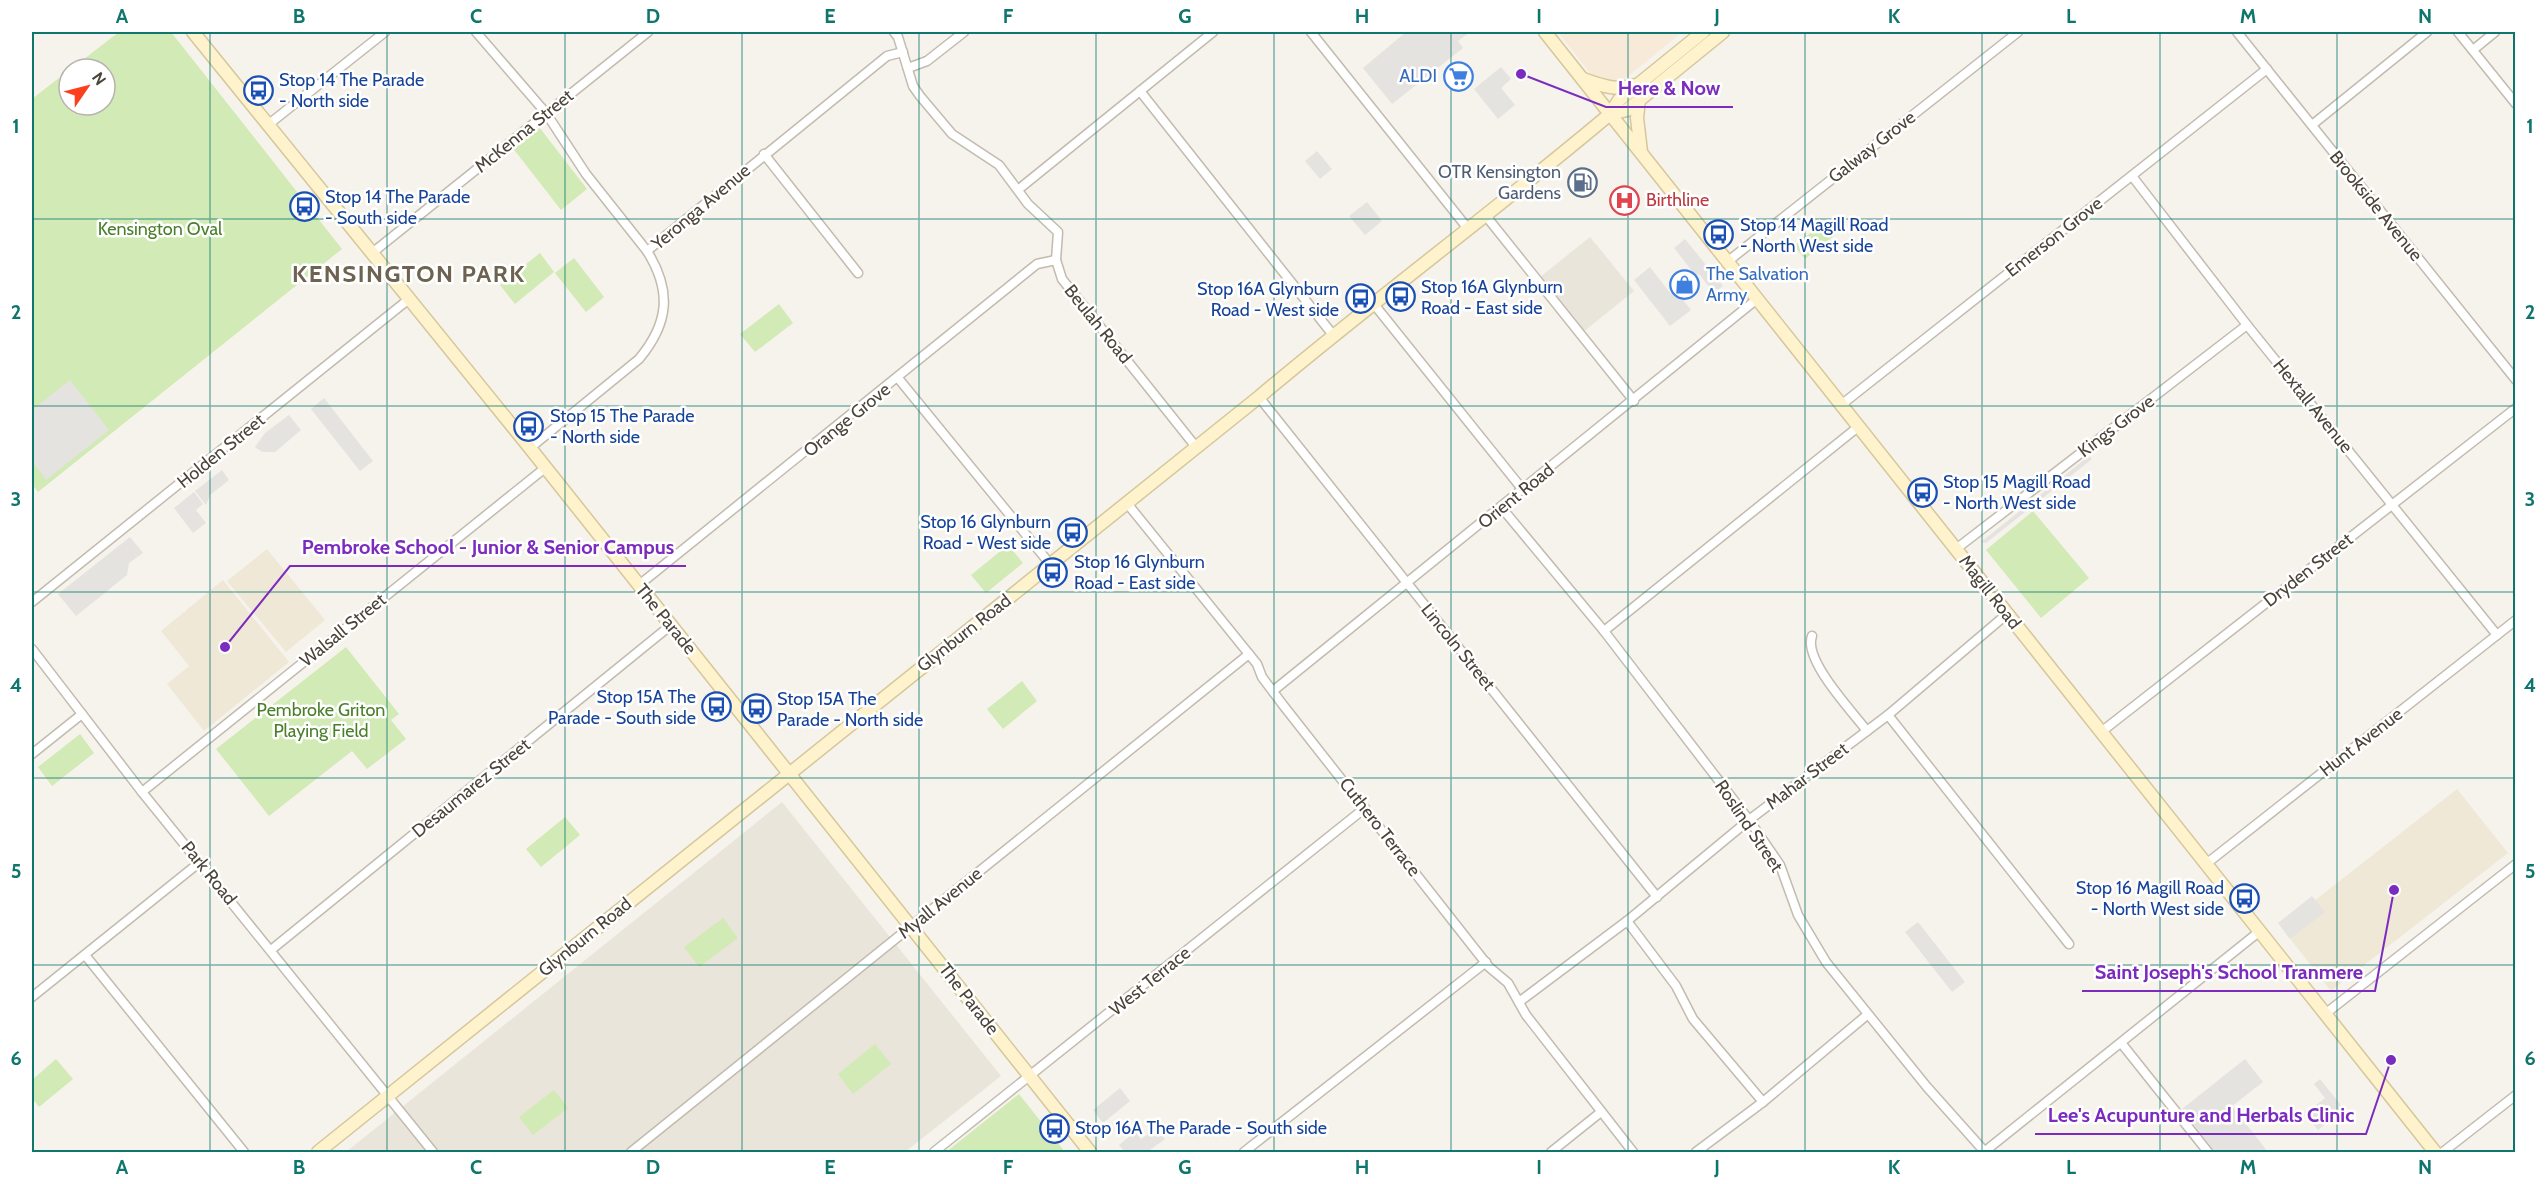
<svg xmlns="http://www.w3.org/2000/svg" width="2547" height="1184" font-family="Cabin,sans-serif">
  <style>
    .residential { fill: #eae5da }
    .commercial { fill: #f7ead8 }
    .education { fill: #efe8d6 }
    .green { fill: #d2eab5 }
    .parking { fill: #e5e3e0 }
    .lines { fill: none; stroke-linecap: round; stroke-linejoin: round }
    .minor-casing { stroke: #c2bbae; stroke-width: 11 }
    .secondary-casing { stroke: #d6c79b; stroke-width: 15 }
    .minor { stroke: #fff; stroke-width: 8 }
    .secondary { stroke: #fff3cd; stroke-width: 12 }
    .grid { fill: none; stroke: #0f766e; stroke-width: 1.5; stroke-opacity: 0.55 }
    .labels { text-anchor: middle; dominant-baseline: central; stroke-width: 5; stroke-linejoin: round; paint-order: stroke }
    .shop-label { font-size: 18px; fill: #366cbe; stroke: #fff; text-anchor: end }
    .transit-label { font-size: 18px; fill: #164399; stroke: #fff; text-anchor: start }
    .street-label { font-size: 18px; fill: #4b4439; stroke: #fff }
    .service-label { font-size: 18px; fill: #4e5e75; stroke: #fff; text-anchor: end }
    .health-label { font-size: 18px; fill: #be3a42; stroke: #fff; text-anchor: start }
    .park-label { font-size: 18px; fill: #4a7f2a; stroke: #fff }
    .district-label { font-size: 24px; font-weight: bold; letter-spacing: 1.5px; fill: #6e6250; stroke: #fff }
    .leader { fill: none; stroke: #7b2cbf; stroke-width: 2 }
    .callout-dot { fill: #7b2cbf; stroke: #fff; stroke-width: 2 }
    .callout-label { font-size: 20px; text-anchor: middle; font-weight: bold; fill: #7b2cbf; stroke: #fff; stroke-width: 5; stroke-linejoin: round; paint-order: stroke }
    .neatline { fill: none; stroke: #0f766e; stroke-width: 2 }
    .grid-label { font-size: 20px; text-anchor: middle; font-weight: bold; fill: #0f766e }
  </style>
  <rect width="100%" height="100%" fill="#f6f3ec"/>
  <g class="residential">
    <path d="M1590,237l44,54 -51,41 -44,-54z"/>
    <path d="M782,802l219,274 -96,76h-559z"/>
  </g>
  <path class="commercial" d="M1558,32h122l1,1 -60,49 -27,-4z"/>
  <g class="education">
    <path d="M267,549l58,71 -39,32 -59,-71z"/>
    <path d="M223,580l66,82 -85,69 -37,-47 22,-18 -28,-35z"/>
    <path d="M2457,789l51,64 -177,138 -50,-64z"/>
  </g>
  <g class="green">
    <path d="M119,32h52l171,217 -304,243 -6,-8v-385l37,-29v35h36v-36h-34z"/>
    <path d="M539,127l48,62 -26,21 -49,-63z"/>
    <path d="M1824,222l11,13 -30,24 -11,-13z"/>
    <path d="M540,253l14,19 -39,32 -15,-19z"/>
    <path d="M574,258l30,39 -18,15 -31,-39z"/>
    <path d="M779,304l14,19 -38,29 -15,-18z"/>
    <path d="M2033,511l56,67 -48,40 -55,-68z"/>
    <path d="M1008,545l15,18 -37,30 -15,-18z"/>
    <path d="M346,647l53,67 -8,6 15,19 -39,30 -15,-18 -83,65 -53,-67z"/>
    <path d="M1022,681l15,20 -34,28 -16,-20z"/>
    <path d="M80,734l14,19 -42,33 -14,-19z"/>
    <path d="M565,817l15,18 -39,32 -15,-18z"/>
    <path d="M723,918l15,20 -39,29 -15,-20z"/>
    <path d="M875,1044l16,20 -38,30 -15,-20z"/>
    <path d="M56,1059l17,20 -34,28 -7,-9v-18z"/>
    <path d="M554,1090l14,18 -35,27 -14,-18z"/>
    <path d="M1019,1094l46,58h-119z"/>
  </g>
  <g class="parking">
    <path d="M1406,32h64l-12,9 5,7 -71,56 -29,-36z"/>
    <path d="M1501,67l10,12 -10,9 14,17 -17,14 -24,-30z"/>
    <path d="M1317,151l15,18 -12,10 -15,-18z"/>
    <path d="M1367,202l15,19 -17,14 -16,-19z"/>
    <path d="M1685,239l38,47 -9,7 -15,-19 -3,2 -22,-28z"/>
    <path d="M1650,267l21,27 5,-3 15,19 -21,16 -36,-46z"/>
    <path d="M70,380l39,50 -63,50 -14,-19v-51z"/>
    <path d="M324,398l49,63 -13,10 -49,-62z"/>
    <path d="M289,415l12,15 -26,22h-13l-7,-5 10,-14z"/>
    <path d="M2089,456l3,3 -106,84 -5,-1z"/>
    <path d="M222,470l7,10 -19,15 -4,10 -11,-14z"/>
    <path d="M194,492l9,12 -7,6 10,13 -13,10 -19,-25z"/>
    <path d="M130,537l13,16 -14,10 -2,12 -51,41 -18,-22z"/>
    <path d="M2312,896l13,16 -35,27 -12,-16z"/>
    <path d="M1918,922l47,60 -13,10 -47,-60z"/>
    <path d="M2245,1059l18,23 -31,24 36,46h-53l-33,-43z"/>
    <path d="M2320,1079l24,30 -26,21 -13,-16 20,-16 -11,-14z"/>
    <path d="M1120,1088l10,13 -27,22 -10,-13z"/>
    <path d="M1157,1128l8,11 -18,13h-22l-6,-7 16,-13 6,7z"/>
  </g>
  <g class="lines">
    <defs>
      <g id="minor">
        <path d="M476,32l70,81 40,61 61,77"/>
        <path d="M894,32l4,5 15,49 7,10 32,38 47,31 29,39 30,28 -2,28 6,19 134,168"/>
        <path d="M1311,32l158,198"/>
        <path d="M2237,32l279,348"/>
        <path d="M2458,32l58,72"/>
        <path d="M2473,50l22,-18"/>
        <path d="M908,68l19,-7 37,-29"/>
        <path d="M1140,91l193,244"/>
        <path d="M269,124l116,-92"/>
        <path d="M2312,125l115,-93"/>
        <path d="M764,154l94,119"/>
        <path d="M2132,176l115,149 250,310"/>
        <path d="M1019,189l194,-157"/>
        <path d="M1486,216l148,185"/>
        <path d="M372,253l276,-221"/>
        <path d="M1727,262l291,-230"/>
        <path d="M1373,303l150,187"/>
        <path d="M898,378l152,186"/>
        <path d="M1259,397l398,500"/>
        <path d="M1841,405l426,-336"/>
        <path d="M530,448l109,-89c30,-36 33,-68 8,-108l240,-195 16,-4"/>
        <path d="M1126,502l131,162 5,13 21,28 206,262 19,16 18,32 107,137"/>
        <path d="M1501,507l103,124 145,189 31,45 18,50 28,47 101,125 58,65"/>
        <path d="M1956,549l291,-224"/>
        <path d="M639,585l398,-321 19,-4"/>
        <path d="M32,602l377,-303"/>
        <path d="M1604,631l254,-204"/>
        <path d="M1812,636c-9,24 40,75 55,95"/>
        <path d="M32,649l110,143 291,360"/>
        <path d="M1273,691l484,-392"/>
        <path d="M1888,715l181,229"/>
        <path d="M2101,732l415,-324"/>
        <path d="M32,754l50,-40"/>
        <path d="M142,792l403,-324"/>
        <path d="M2206,864l310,-244"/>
        <path d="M1627,921l49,65 17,33 70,83"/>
        <path d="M271,950l400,-325"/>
        <path d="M85,955l159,197"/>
        <path d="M32,997l168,-135"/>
        <path d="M1519,1002l108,-81 122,-101 139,-105 119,-101"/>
        <path d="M2325,1014l191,-150"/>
        <path d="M2122,1044l86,108"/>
        <path d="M631,1152l618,-498"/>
        <path d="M934,1152l431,-344"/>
        <path d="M1244,1152l242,-190"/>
        <path d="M1551,1152l50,-40"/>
        <path d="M1696,1152l67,-50 104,-87"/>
        <path d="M1984,1152l276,-221"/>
        <path d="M2443,1152l73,-57"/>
      </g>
      <g id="secondary">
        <path d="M193,32l337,416 560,704"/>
        <path d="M1545,32l890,1120"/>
        <path d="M1583,79c19,7 33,12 53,6"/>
        <path d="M1639,99l-2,19 4,34"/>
        <path d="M1610,114l17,-4 96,-78"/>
        <path d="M318,1152l941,-755c115,-97 236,-186 351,-283l9,-14 84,-68"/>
      </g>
    </defs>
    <use href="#minor" class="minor-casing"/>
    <use href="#secondary" class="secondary-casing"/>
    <use href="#minor" class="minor"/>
    <use href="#secondary" class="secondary"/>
  </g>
  <path class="grid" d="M210,32v1120M387,32v1120M565,32v1120M742,32v1120M919,32v1120M1096,32v1120M1274,32v1120M1451,32v1120M1628,32v1120M1805,32v1120M1982,32v1120M2160,32v1120M2337,32v1120M32,219h2484M32,406h2484M32,592h2484M32,778h2484M32,965h2484"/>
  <defs>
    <symbol id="supermarket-ring" viewBox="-11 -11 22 22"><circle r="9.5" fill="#fff" stroke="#3f7fe0" stroke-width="1.5"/><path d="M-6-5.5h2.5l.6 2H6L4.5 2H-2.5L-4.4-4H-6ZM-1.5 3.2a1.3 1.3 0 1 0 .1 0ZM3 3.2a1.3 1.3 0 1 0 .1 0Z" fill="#3f7fe0"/></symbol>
    <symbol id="bus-ring" viewBox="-11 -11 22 22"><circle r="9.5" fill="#fff" stroke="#1a4fb4" stroke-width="1.5"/><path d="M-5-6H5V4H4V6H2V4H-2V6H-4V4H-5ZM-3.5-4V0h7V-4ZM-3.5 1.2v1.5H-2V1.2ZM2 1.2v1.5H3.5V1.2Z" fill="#1a4fb4"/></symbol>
    <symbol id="fuel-ring" viewBox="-11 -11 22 22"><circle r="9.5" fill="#fff" stroke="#5c6f8a" stroke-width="1.5"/><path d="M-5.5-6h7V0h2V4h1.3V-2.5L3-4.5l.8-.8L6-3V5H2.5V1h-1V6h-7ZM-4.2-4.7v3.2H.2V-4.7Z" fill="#5c6f8a"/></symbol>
    <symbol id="hospital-ring" viewBox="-11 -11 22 22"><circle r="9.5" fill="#fff" stroke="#e0444e" stroke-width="1.5"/><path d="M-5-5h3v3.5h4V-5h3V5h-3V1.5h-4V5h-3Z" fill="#e0444e"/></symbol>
    <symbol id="shop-ring" viewBox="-11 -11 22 22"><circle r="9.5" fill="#fff" stroke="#3f7fe0" stroke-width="1.5"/><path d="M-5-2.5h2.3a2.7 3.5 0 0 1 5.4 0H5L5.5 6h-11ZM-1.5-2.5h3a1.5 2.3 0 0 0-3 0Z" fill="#3f7fe0"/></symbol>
  </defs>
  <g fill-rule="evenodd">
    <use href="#supermarket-ring" x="1442" y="60" width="33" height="33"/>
    <use href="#bus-ring" x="242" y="74" width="33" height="33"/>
    <use href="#fuel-ring" x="1566" y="166" width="33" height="33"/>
    <use href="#hospital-ring" x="1608" y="184" width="33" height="33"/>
    <use href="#bus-ring" x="288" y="190" width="33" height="33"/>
    <use href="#bus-ring" x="1702" y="218" width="33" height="33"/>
    <use href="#shop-ring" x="1668" y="268" width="33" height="33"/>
    <use href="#bus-ring" x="1384" y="280" width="33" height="33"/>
    <use href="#bus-ring" x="1344" y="282" width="33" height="33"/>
    <use href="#bus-ring" x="512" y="410" width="33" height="33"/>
    <use href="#bus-ring" x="1906" y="476" width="33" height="33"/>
    <use href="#bus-ring" x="1056" y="516" width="33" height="33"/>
    <use href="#bus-ring" x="1036" y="556" width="33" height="33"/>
    <use href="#bus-ring" x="700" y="690" width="33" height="33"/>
    <use href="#bus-ring" x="740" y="692" width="33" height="33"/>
    <use href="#bus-ring" x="2228" y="882" width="33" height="33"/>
    <use href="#bus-ring" x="1038" y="1112" width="33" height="33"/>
  </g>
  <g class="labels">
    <g class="shop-label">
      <text x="1437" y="76">ALDI</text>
      <text x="1706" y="274" text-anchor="start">The Salvation<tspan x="1706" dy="21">Army</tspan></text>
    </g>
    <g class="transit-label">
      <text x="279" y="80">Stop 14 The Parade<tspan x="279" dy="21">- North side</tspan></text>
      <text x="325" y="197">Stop 14 The Parade<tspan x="325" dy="21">- South side</tspan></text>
      <text x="1740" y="225">Stop 14 Magill Road<tspan x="1740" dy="21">- North West side</tspan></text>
      <text x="1421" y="287">Stop 16A Glynburn<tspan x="1421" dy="21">Road - East side</tspan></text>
      <text x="1339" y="289" text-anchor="end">Stop 16A Glynburn<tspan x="1339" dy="21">Road - West side</tspan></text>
      <text x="550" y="416">Stop 15 The Parade<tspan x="550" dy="21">- North side</tspan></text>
      <text x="1943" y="482">Stop 15 Magill Road<tspan x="1943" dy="21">- North West side</tspan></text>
      <text x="1051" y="522" text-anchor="end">Stop 16 Glynburn<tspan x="1051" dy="21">Road - West side</tspan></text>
      <text x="1074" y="562">Stop 16 Glynburn<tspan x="1074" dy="21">Road - East side</tspan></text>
      <text x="696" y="697" text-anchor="end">Stop 15A The<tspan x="696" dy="21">Parade - South side</tspan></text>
      <text x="777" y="699">Stop 15A The<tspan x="777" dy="21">Parade - North side</tspan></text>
      <text x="2224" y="888" text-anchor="end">Stop 16 Magill Road<tspan x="2224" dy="21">- North West side</tspan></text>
      <text x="1075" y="1128">Stop 16A The Parade - South side</text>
    </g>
    <g class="street-label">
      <text transform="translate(524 131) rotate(-39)">McKenna Street</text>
      <text transform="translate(1872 147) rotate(-38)">Galway Grove</text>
      <text transform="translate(2376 206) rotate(51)">Brookside Avenue</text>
      <text transform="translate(701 207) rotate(-40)">Yeronga Avenue</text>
      <text transform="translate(2054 237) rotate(-38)">Emerson Grove</text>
      <text transform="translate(1098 324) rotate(51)">Beulah Road</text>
      <text transform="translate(2313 406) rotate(51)">Hextall Avenue</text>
      <text transform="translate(847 420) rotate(-39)">Orange Grove</text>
      <text transform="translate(2116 426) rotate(-37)">Kings Grove</text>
      <text transform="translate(221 451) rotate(-39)">Holden Street</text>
      <text transform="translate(1516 496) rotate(-39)">Orient Road</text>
      <text transform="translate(2308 570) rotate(-38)">Dryden Street</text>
      <text transform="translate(1990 592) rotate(52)">Magill Road</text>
      <text transform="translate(666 619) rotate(51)">The Parade</text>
      <text transform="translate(343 630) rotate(-39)">Walsall Street</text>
      <text transform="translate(964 633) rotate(-38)">Glynburn Road</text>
      <text transform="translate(1458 647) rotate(51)">Lincoln Street</text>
      <text transform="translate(2361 742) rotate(-38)">Hunt Avenue</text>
      <text transform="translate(1807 776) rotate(-37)">Mahar Street</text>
      <text transform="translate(471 788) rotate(-39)">Desaumarez Street</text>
      <text transform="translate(1749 826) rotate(56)">Roslind Street</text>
      <text transform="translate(1380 827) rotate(52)">Cuthero Terrace</text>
      <text transform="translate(209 873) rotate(51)">Park Road</text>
      <text transform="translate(940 903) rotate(-39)">Myall Avenue</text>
      <text transform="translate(585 937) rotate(-39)">Glynburn Road</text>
      <text transform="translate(1150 981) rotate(-39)">West Terrace</text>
      <text transform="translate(969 999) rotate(52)">The Parade</text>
    </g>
    <g class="service-label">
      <text x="1561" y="172">OTR Kensington<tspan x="1561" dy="21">Gardens</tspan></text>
    </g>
    <g class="health-label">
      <text x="1646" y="200">Birthline</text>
    </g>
    <g class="park-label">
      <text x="160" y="229">Kensington Oval</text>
      <text x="321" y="710">Pembroke Griton<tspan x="321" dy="21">Playing Field</tspan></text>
    </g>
    <g class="district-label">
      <text x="409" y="273">KENSINGTON PARK</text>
    </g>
  </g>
  <path class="leader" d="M1521 74L1606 107H1733M225 647L290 566H686M2394 890L2375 991H2082M2391 1060L2366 1134H2035"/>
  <g class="callout-dot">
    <circle cx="1521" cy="74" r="6"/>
    <circle cx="225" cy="647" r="6"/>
    <circle cx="2394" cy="890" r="6"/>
    <circle cx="2391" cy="1060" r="6"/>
  </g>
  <g class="callout-label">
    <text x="1669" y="95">Here &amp; Now</text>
    <text x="488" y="554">Pembroke School - Junior &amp; Senior Campus</text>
    <text x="2229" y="979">Saint Joseph's School Tranmere</text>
    <text x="2201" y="1122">Lee's Acupunture and Herbals Clinic</text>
  </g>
  <rect width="2547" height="1184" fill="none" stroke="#ffffff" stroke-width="66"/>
  <g transform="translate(87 87) rotate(55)"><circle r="28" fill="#ffffff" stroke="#b7b4b0" stroke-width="1.5"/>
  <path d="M0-4.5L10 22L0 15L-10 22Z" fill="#fc3f1d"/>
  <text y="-9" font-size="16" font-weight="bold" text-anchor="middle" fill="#4b4439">N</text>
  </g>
  <rect x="33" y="33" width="2481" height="1118" class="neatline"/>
  <g class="grid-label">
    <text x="122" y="23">A</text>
    <text x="299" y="23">B</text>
    <text x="476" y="23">C</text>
    <text x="653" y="23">D</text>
    <text x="830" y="23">E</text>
    <text x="1008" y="23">F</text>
    <text x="1185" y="23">G</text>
    <text x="1362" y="23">H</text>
    <text x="1539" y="23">I</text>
    <text x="1717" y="23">J</text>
    <text x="1894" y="23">K</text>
    <text x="2071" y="23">L</text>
    <text x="2248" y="23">M</text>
    <text x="2425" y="23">N</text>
    <text x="16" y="133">1</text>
    <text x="2530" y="133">1</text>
    <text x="16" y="319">2</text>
    <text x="2530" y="319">2</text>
    <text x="16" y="506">3</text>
    <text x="2530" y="506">3</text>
    <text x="16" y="692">4</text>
    <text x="2530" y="692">4</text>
    <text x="16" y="878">5</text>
    <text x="2530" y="878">5</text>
    <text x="16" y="1065">6</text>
    <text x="2530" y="1065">6</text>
    <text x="122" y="1174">A</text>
    <text x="299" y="1174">B</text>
    <text x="476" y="1174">C</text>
    <text x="653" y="1174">D</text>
    <text x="830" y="1174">E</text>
    <text x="1008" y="1174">F</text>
    <text x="1185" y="1174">G</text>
    <text x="1362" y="1174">H</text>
    <text x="1539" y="1174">I</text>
    <text x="1717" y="1174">J</text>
    <text x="1894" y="1174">K</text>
    <text x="2071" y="1174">L</text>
    <text x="2248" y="1174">M</text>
    <text x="2425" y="1174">N</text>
  </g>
</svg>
